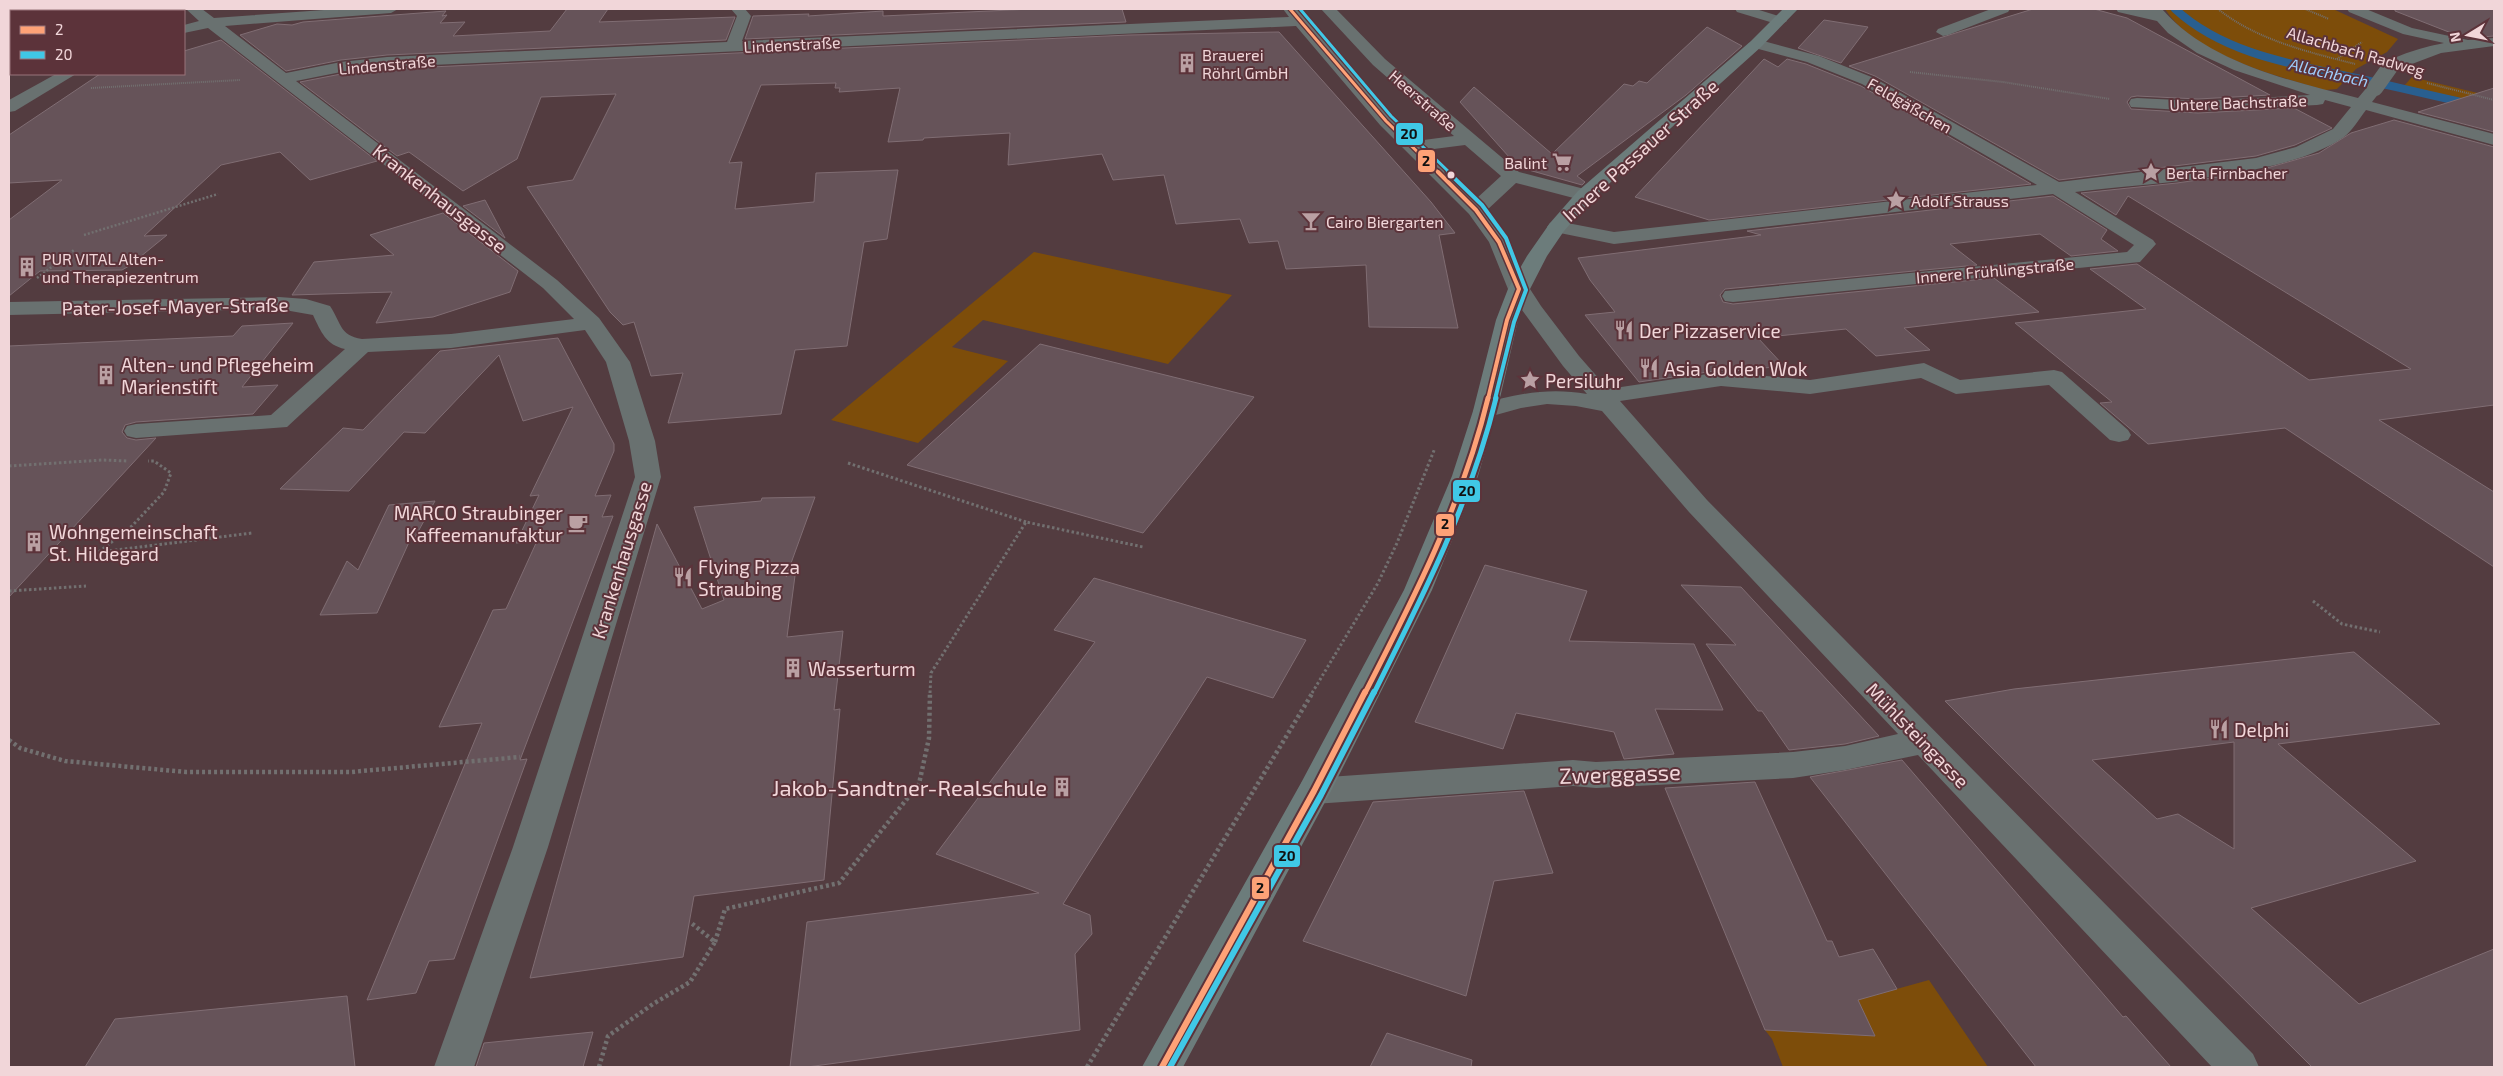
<svg xmlns="http://www.w3.org/2000/svg" width="2503" height="1076" font-family="'Exo 2',sans-serif">
  <style>
    .green { fill: #7d4d0a }
    .lines { fill: none; stroke-linecap: round; stroke-linejoin: round }
    .stream { stroke: #295f90; stroke-width: 8 }
    .building { fill: #665359; stroke: #806d73; fill-rule: evenodd }
    .path-far3 { stroke: #727070; stroke-width: 2; stroke-dasharray: 1 1; stroke-linecap: butt }
    .path-far2 { stroke: #727070; stroke-width: 2.5; stroke-dasharray: 2 2; stroke-linecap: butt }
    .path-far1 { stroke: #727070; stroke-width: 3; stroke-dasharray: 2.5 2.5; stroke-linecap: butt }
    .path { stroke: #727070; stroke-width: 4.5; stroke-dasharray: 3 3; stroke-linecap: butt }
    .minor { fill: #697170; fill-rule: evenodd }
    .major { fill: #6c7c7b; fill-rule: evenodd }
    .minor-bridge { stroke: #697170; stroke-width: 16 }
    .bus-1-far3-casing { stroke: #5c333a; stroke-width: 5.5 }
    .bus-1-far2-casing { stroke: #5c333a; stroke-width: 7 }
    .bus-1-far1-casing { stroke: #5c333a; stroke-width: 9 }
    .bus-1-casing { stroke: #5c333a; stroke-width: 10 }
    .bus-2-far3-casing { stroke: #5c333a; stroke-width: 5.5 }
    .bus-2-far2-casing { stroke: #5c333a; stroke-width: 7 }
    .bus-2-far1-casing { stroke: #5c333a; stroke-width: 9 }
    .bus-2-casing { stroke: #5c333a; stroke-width: 10 }
    .bus-1-far3 { stroke: #fea277; stroke-width: 3 }
    .bus-1-far2 { stroke: #fea277; stroke-width: 4 }
    .bus-1-far1 { stroke: #fea277; stroke-width: 5 }
    .bus-1 { stroke: #fea277; stroke-width: 6 }
    .bus-2-far3 { stroke: #40c8e6; stroke-width: 3 }
    .bus-2-far2 { stroke: #40c8e6; stroke-width: 4 }
    .bus-2-far1 { stroke: #40c8e6; stroke-width: 5 }
    .bus-2 { stroke: #40c8e6; stroke-width: 6 }
    .bus-dot { fill: #f1d6d9; stroke: #5c333a; stroke-width: 2 }
    .labels { text-anchor: middle; dominant-baseline: central; stroke-width: 4; stroke-linejoin: round; paint-order: stroke }
    .far-street-label { font-size: 16px; fill: #f1d6d9; stroke: #5c333a }
    .far-poi-label { font-size: 16px; fill: #f1d6d9; stroke: #5c333a; text-anchor: start }
    .far-water-label { font-size: 16px; font-style: italic; fill: #9fcefd; stroke: #5c333a }
    .street-label { font-size: 19px; fill: #f1d6d9; stroke: #5c333a }
    .poi-label { font-size: 19px; fill: #f1d6d9; stroke: #5c333a; text-anchor: start }
    .near-street-label { font-size: 22px; fill: #f1d6d9; stroke: #5c333a }
    .near-poi-label { font-size: 22px; fill: #f1d6d9; stroke: #5c333a; text-anchor: end }
    .line-badge { stroke: #5c333a; stroke-width: 2 }
    .pale-badge-label { font-size: 14px; text-anchor: middle; font-weight: bold; fill: #111 }
  </style>
  <rect width="100%" height="100%" fill="#533c40"/>
  <g class="green">
    <path d="M2165,9h168l65,30 -11,13 -31,17 -19,20 -12,1c-49,-14 -131,-35 -160,-81z"/>
    <path d="M2412,77l82,20v10l-90,-21z"/>
    <path d="M1034,252l198,43 -64,69 -185,-44 -31,27 56,14 -90,82 -87,-23z"/>
    <path d="M1842,963l33,32 54,-15 59,87h-205l-11,-28 -7,-9 109,6z"/>
  </g>
  <g class="lines">
    <path class="stream" d="M2175,9c50,46 122,56 186,70 44,10 88,21 133,30"/>
  </g>
  <g class="building">
    <path d="M567,9h41l-9,13 136,-5 -9,23 -339,15 -46,5 -55,11 -46,-36 37,-11 15,1 11,-3 143,-11 -4,5 5,-1 -7,8 25,-1 -12,14 97,-5z"/>
    <path d="M1032,9h90l4,13 -381,17 8,-23 56,-2 -1,2 75,-5v5z"/>
    <path d="M2033,9h61l33,9 143,77 -72,4 -61,-3 -6,1 -4,5 4,7 67,4 96,-5 38,20 -37,17 -39,11 -197,24 -184,-104 -26,-10z"/>
    <path d="M2395,9h99v27l-26,2 -9,-2 -64,-25z"/>
    <path d="M1824,20l44,7 -27,36 -43,-15z"/>
    <path d="M1707,27l35,19 -56,49 -109,81 8,6 -3,3 -64,-18 -58,-65 14,-15 78,67 72,-70 9,2 6,-5 8,2z"/>
    <path d="M1279,32l152,170 24,31 -16,2 19,93 -89,-1 -3,-62 -80,4 -8,-28 -29,2 -9,-24 -64,5 -12,-49 -51,5 -11,-26 -94,11 2,-32 -86,5 -1,2 -35,2 12,-54 -61,4 1,-4h-5l1,-5 -75,2 -32,78 13,-1 -7,47 79,-7 2,-29 82,-3 -11,69 -23,3 -17,104 -52,4 -14,64 -113,9 15,-50 -32,3 -17,-54 -11,3 -13,-13 -83,-125 46,-7 43,-86 -75,3 -24,62 -54,32 -54,-39 -12,4 -97,-74 41,-8 46,-5 742,-34z"/>
    <path d="M221,40l156,121 -67,19 -30,-28 -59,13 -77,71 23,-1 -38,31 -7,4 -82,1 -31,25v-76l53,-40 -53,3v-48l91,-61h84v-23z"/>
    <path d="M1764,59l14,8 9,-8 19,5 55,22 170,98 -322,36 -74,-23z"/>
    <path d="M2494,88v44l-76,-20z"/>
    <path d="M2394,120l100,27v258l-115,15 115,72v75l-209,-139 -137,16 -48,-41 12,-1 -97,-79 131,-14 -56,-40 47,-5 172,116 102,-11 -283,-173 -12,19 -35,-22 96,-10 76,-11 66,-19 32,-20z"/>
    <path d="M2053,196l54,34 -6,9 17,12 -47,5 -31,-22 -90,10 27,21 -252,24 -5,6 3,7 10,2 261,-26 45,34 -135,16 26,22 -54,6 -30,-27 -88,9 26,28 -50,5 -13,-1 -82,12 -54,-67 30,-3 -25,-32 -12,-22 183,-23 -14,-4z"/>
    <path d="M485,200l20,38 -42,-32z"/>
    <path d="M443,213l75,58 -8,21 -77,25 -57,6 16,-31 -100,3 22,-33 80,-7 -24,-20z"/>
    <path d="M293,323l-51,64 36,-2 -25,29 -117,8 -11,3 -3,7 5,6 9,2 20,-2 -147,159v-251l224,-10 9,-10z"/>
    <path d="M558,338l56,106v7l-19,45 16,-1 -9,22 11,-1 -93,244 7,-1 -73,200 -25,2 -13,32 -49,7 115,-277 -43,4 54,-117 13,-1 31,-68 -21,2 23,-48 -9,1 43,-89 -50,14 -24,-66 -74,78 -21,-1 -55,59 -69,-2 63,-61 20,2 77,-79z"/>
    <path d="M1040,344l214,53 -111,136 -236,-68z"/>
    <path d="M815,497l-29,80 10,-9 -9,69 56,-6 -9,79 6,-1 -16,171 -130,16 -11,61 -153,21 127,-454 45,85 22,-9 -30,-93 67,-6 1,-3z"/>
    <path d="M435,501l-21,38 -4,1 -33,73 -57,2 27,-54 11,9 31,-65z"/>
    <path d="M1485,565l102,26 -18,50 125,3 29,66 -68,-1 19,45 -50,5 -10,-27 -98,-19 -13,36 -88,-27z"/>
    <path d="M1094,578l212,62 -33,58 -66,-21 -144,227 27,11 2,19 -17,20 5,76 -273,37h-17l17,-145 232,-29 -103,-39 159,-212 -41,-12z"/>
    <path d="M1681,585l60,2 138,149 -34,8 -56,6 -27,-39h-4l-52,-67 30,1z"/>
    <path d="M2354,652l86,72 -162,20 138,117 -165,47 108,96 135,-55v118h-182l-367,-366 69,-12zM2234,742v107l-56,-35 -21,5 -65,-59z"/>
    <path d="M1902,760l221,257 3,-1 45,51h-135l-226,-290z"/>
    <path d="M1755,782l72,159h5l7,16 34,-8 24,40 -39,11 17,36 -110,-6 -100,-242z"/>
    <path d="M1524,791l29,82 -59,8 -28,115 -163,-55 70,-139z"/>
    <path d="M347,996l8,71h-270l30,-48z"/>
    <path d="M593,1032l-10,35h-107l8,-24z"/>
    <path d="M1387,1033l85,27 -1,7h-101z"/>
  </g>
  <g class="lines">
    <g class="path-far3">
      <path d="M2218,9c39,31 90,43 137,55"/>
      <path d="M2305,9l24,10"/>
      <path d="M2337,59l25,-17"/>
      <path d="M1910,72l93,10 107,17"/>
      <path d="M2427,83l67,17"/>
      <path d="M91,88l149,-8"/>
    </g>
    <g class="path-far2">
      <path d="M84,235l134,-41"/>
      <path d="M37,278l37,-28"/>
    </g>
    <g class="path-far1">
      <path d="M848,463l178,59"/>
      <path d="M9,466l94,-6 24,1"/>
      <path d="M99,552l33,-26 32,-34 7,-19 -17,-12h-6"/>
      <path d="M100,552l152,-19"/>
      <path d="M9,591l77,-5"/>
      <path d="M2313,601l29,23 38,8"/>
      <path d="M930,693l1,-20 95,-151 117,25"/>
      <path d="M1312,693l66,-110 19,-40 38,-95"/>
    </g>
    <g class="path">
      <path d="M9,740l11,8 45,13 121,11h165l169,-15"/>
      <path d="M715,942l10,-33 114,-26 80,-99 10,-46 1,-46"/>
      <path d="M599,1067l9,-31 45,-32 37,-22 25,-40 -25,-20"/>
      <path d="M1087,1067l226,-375"/>
    </g>
    <g class="minor">
      <path d="M186,9h16l12,9 124,-9h60l-7,4 -166,13 61,47 55,-11 46,-5 340,-15 10,-26 -6,-7h14l6,7 -9,25 547,-24 -6,-8h14l47,55 72,77 38,-5 -81,-71 -52,-56h15l49,50 134,113 73,19 2,4 -2,4 -7,2 -69,-18 -30,28 23,31 21,47 11,17 38,50 29,33 113,-17 89,8 114,-17 36,17 94,-10 8,2 66,58 3,5 -3,5 -9,2 -9,-2 -61,-55 -93,9 -35,-16 -111,16 -89,-8 -101,15 87,99 546,554 6,13h-47l-294,-312 -73,15 -52,8 -197,10 -23,-2 -259,18 -12,-4 -5,-9 5,-9 12,-4 259,-18 23,2 197,-10 52,-6 53,-12 -209,-222 -87,-101 -26,-5 -29,-2 -26,4 -36,10 -9,-2 -3,-5 3,-5c38,-12 72,-19 111,-12l-24,-28 -41,-56 -14,-21 -19,-47 -20,-28 -89,-89 -84,-99 -909,41 -46,5 -45,9 261,199 42,38 31,44 25,79 6,36 -113,370 -74,220h-40l79,-220 122,-370 -6,-36 -23,-79 -21,-32 -134,18 -83,4 -81,75 -151,11 -9,-2 -3,-5 3,-5 9,-2 135,-9 74,-66c-19,-4 -24,-17 -32,-34l-34,-6 -270,6v-13l270,-5 27,2 24,7c12,18 9,29 32,33l89,-5 123,-15 -31,-31 -335,-260 -24,5v-8l15,-4zM1465,145l36,31 -25,23 -50,-49z"/>
      <path d="M1735,9h21l29,9 2,3 -7,4 -43,-13z"/>
      <path d="M1991,9h19l-2,3 -60,23 -5,1 -7,-4 2,-3z"/>
      <path d="M2116,9h46c47,54 129,72 196,89l11,-13h12l2,3 -11,14 122,32v11l-128,-35c-7,9 -14,21 -22,27 -58,41 -197,46 -269,55l78,48 3,4 -16,18 -407,40 -8,-1 -3,-5 3,-5 402,-39 7,-7 -81,-51 -439,50 -64,-13 -3,-4 3,-4 7,-2 57,11 423,-47 -175,-101 -55,-22 -56,-15 -3,-3 8,-5 63,17 55,22 185,104 197,-24 40,-11 37,-18 18,-22 -26,-7 -2,4 -6,1 -119,6 -67,-4 -2,-4 2,-4 6,-1 61,3 112,-6 -76,-25 -37,-17 -29,-20 -11,-12 -39,-9z"/>
      <path d="M2347,9h19l46,19 56,12 26,-2v8l-53,7 -45,17h-12l-2,-3c9,-12 47,-21 62,-24l-41,-9 -54,-22z"/>
      <path d="M56,74h20l-61,37 -6,1v-12z"/>
    </g>
    <path class="major" d="M1783,9h15l-37,38 -169,152 -28,32 -17,25 -17,33 -12,31 -21,91 -19,65 -46,114 -101,201 -148,276h-41l159,-284 103,-193 48,-114 21,-65 23,-91 12,-31 19,-33 23,-33 28,-32 173,-150z"/>
    <path class="minor-bridge" d="M2375,88l15,-21"/>
    <defs>
      <path id="bus-1-far3" d="M1290,9l96,112 53,52"/>
      <path id="bus-1-far2" d="M1438,172l38,38 23,32 20,47 -12,31 -19,79"/>
      <path id="bus-1-far1" d="M1365,693c49,-95 98,-191 123,-295"/>
      <path id="bus-1" d="M1162,1067l152,-276 51,-99"/>
      <path id="bus-2-far3" d="M1300,9l91,107 59,57"/>
      <path id="bus-2-far2" d="M1448,172l34,33 24,33 20,52 -12,32 -19,77"/>
      <path id="bus-2-far1" d="M1374,693c48,-95 97,-191 122,-295"/>
      <path id="bus-2" d="M1170,1067l151,-272 53,-103"/>
    </defs>
    <use href="#bus-1-far3" class="bus-1-far3-casing"/>
    <use href="#bus-1-far2" class="bus-1-far2-casing"/>
    <use href="#bus-1-far1" class="bus-1-far1-casing"/>
    <use href="#bus-1" class="bus-1-casing"/>
    <use href="#bus-2-far3" class="bus-2-far3-casing"/>
    <use href="#bus-2-far2" class="bus-2-far2-casing"/>
    <use href="#bus-2-far1" class="bus-2-far1-casing"/>
    <use href="#bus-2" class="bus-2-casing"/>
    <use href="#bus-1-far3" class="bus-1-far3"/>
    <use href="#bus-1-far2" class="bus-1-far2"/>
    <use href="#bus-1-far1" class="bus-1-far1"/>
    <use href="#bus-1" class="bus-1"/>
    <use href="#bus-2-far3" class="bus-2-far3"/>
    <use href="#bus-2-far2" class="bus-2-far2"/>
    <use href="#bus-2-far1" class="bus-2-far1"/>
    <use href="#bus-2" class="bus-2"/>
  </g>
  <defs>
    <symbol id="building-bare" viewBox="-9 -9 18 18"><path d="M-4-6H4V6H1V3H-1V6H-4ZM-2.5-4.3h1.7v1.8h-1.7ZM.8-4.3h1.7v1.8H.8ZM-2.5-1h1.7V.8h-1.7ZM.8-1h1.7V.8H.8Z" fill="#baa0a3" stroke="#5c333a" stroke-width="2.5" paint-order="stroke"/></symbol>
    <symbol id="supermarket-bare" viewBox="-9 -9 18 18"><path d="M-6-5.5h2.5l.6 2H6L4.5 2H-2.5L-4.4-4H-6ZM-1.5 3.2a1.3 1.3 0 1 0 .1 0ZM3 3.2a1.3 1.3 0 1 0 .1 0Z" fill="#baa0a3" stroke="#5c333a" stroke-width="2.5" paint-order="stroke"/></symbol>
    <symbol id="sight-bare" viewBox="-9 -9 18 18"><path d="M0-6L1.8-2.2L6-1.7L2.9 1.2L3.7 5.4L0 3.3L-3.7 5.4L-2.9 1.2L-6-1.7L-1.8-2.2Z" fill="#baa0a3" stroke="#5c333a" stroke-width="2.5" paint-order="stroke"/></symbol>
    <symbol id="bar-bare" viewBox="-9 -9 18 18"><path d="M-6-5H6L.8 .8V4.5H3.5V6h-7V4.5H-.8V.8Z" fill="#baa0a3" stroke="#5c333a" stroke-width="2.5" paint-order="stroke"/></symbol>
    <symbol id="restaurant-bare" viewBox="-9 -9 18 18"><path d="M-5-6h1v4h1v-4h1v4h1v-4h1v5L-1.5 .5V6h-2V.5L-5-1ZM5-6V6H3V1.5H1.5Q1.5-4 5-6Z" fill="#baa0a3" stroke="#5c333a" stroke-width="2.5" paint-order="stroke"/></symbol>
    <symbol id="cafe-bare" viewBox="-9 -9 18 18"><path d="M-5.5-4.5H6V0H3Q3 3.5 0 3.5H-2.5Q-5.5 3.5-5.5 0ZM3-3.2v2h1.7v-2ZM-6 4.5H4V6H-6Z" fill="#baa0a3" stroke="#5c333a" stroke-width="2.5" paint-order="stroke"/></symbol>
  </defs>
  <g fill-rule="evenodd">
    <use href="#building-bare" x="1173" y="49" width="28" height="28"/>
    <use href="#supermarket-bare" x="1548" y="148" width="28" height="28"/>
    <use href="#sight-bare" x="2137" y="158" width="28" height="28"/>
    <use href="#sight-bare" x="1882" y="186" width="28" height="28"/>
    <use href="#bar-bare" x="1297" y="207" width="28" height="28"/>
    <use href="#building-bare" x="13" y="253" width="28" height="28"/>
    <use href="#restaurant-bare" x="1610" y="316" width="28" height="28"/>
    <use href="#restaurant-bare" x="1635" y="354" width="28" height="28"/>
    <use href="#building-bare" x="92" y="361" width="28" height="28"/>
    <use href="#sight-bare" x="1516" y="366" width="28" height="28"/>
    <use href="#cafe-bare" x="564" y="509" width="28" height="28"/>
    <use href="#building-bare" x="20" y="528" width="28" height="28"/>
    <use href="#restaurant-bare" x="669" y="563" width="28" height="28"/>
    <use href="#building-bare" x="779" y="654" width="28" height="28"/>
    <use href="#restaurant-bare" x="2205" y="715" width="28" height="28"/>
    <use href="#building-bare" x="1048" y="773" width="28" height="28"/>
  </g>
  <circle class="bus-dot" cx="1451" cy="175" r="4.5"/>
  <g class="labels">
    <g class="far-street-label">
      <text transform="translate(792 44) rotate(-3)">Lindenstraße</text>
      <text transform="translate(2356 51) rotate(16)">Allachbach Radweg</text>
      <text transform="translate(387 64) rotate(-5)">Lindenstraße</text>
      <text transform="translate(1423 100) rotate(41)">Heerstraße</text>
      <text transform="translate(2238 102) rotate(-2)">Untere Bachstraße</text>
      <text transform="translate(1910 105) rotate(30)">Feldgäßchen</text>
      <text transform="translate(1995 270) rotate(-5)">Innere Frühlingstraße</text>
    </g>
    <g class="far-poi-label">
      <text x="1202" y="54">Brauerei<tspan x="1202" dy="18">Röhrl GmbH</tspan></text>
      <text x="1547" y="162" text-anchor="end">Balint</text>
      <text x="2166" y="172">Berta Firnbacher</text>
      <text x="1911" y="200">Adolf Strauss</text>
      <text x="1326" y="221">Cairo Biergarten</text>
      <text x="42" y="258">PUR VITAL Alten-<tspan x="42" dy="18">und Therapiezentrum</tspan></text>
    </g>
    <g class="far-water-label">
      <text transform="translate(2329 72) rotate(13)">Allachbach</text>
    </g>
    <g class="street-label">
      <text transform="translate(1640 150) rotate(-42)">Innere Passauer Straße</text>
      <text transform="translate(440 198) rotate(38)">Krankenhausgasse</text>
      <text transform="translate(175 306) rotate(-1)">Pater-Josef-Mayer-Straße</text>
      <text transform="translate(621 560) rotate(-73)">Krankenhausgasse</text>
      <text transform="translate(1918 735) rotate(46)">Mühlsteingasse</text>
    </g>
    <g class="poi-label">
      <text x="1639" y="330">Der Pizzaservice</text>
      <text x="121" y="364">Alten- und Pflegeheim<tspan x="121" dy="22">Marienstift</tspan></text>
      <text x="1664" y="368">Asia Golden Wok</text>
      <text x="1545" y="380">Persiluhr</text>
      <text x="563" y="512" text-anchor="end">MARCO Straubinger<tspan x="563" dy="22">Kaffeemanufaktur</tspan></text>
      <text x="49" y="531">Wohngemeinschaft<tspan x="49" dy="22">St. Hildegard</tspan></text>
      <text x="698" y="566">Flying Pizza<tspan x="698" dy="22">Straubing</tspan></text>
      <text x="808" y="668">Wasserturm</text>
      <text x="2234" y="729">Delphi</text>
    </g>
    <g class="near-street-label">
      <text transform="translate(1620 773) rotate(-2)">Zwerggasse</text>
    </g>
    <g class="near-poi-label">
      <text x="1047" y="787">Jakob-Sandtner-Realschule</text>
    </g>
  </g>
  <g class="line-badge">
    <rect x="1395" y="122" width="29" height="24" rx="5" fill="#40c8e6"/>
    <rect x="1417" y="149" width="19" height="24" rx="5" fill="#fea277"/>
    <rect x="1452" y="479" width="29" height="24" rx="5" fill="#40c8e6"/>
    <rect x="1435" y="513" width="20" height="24" rx="5" fill="#fea277"/>
    <rect x="1273" y="844" width="28" height="24" rx="5" fill="#40c8e6"/>
    <rect x="1251" y="876" width="19" height="24" rx="5" fill="#fea277"/>
  </g>
  <g class="pale-badge-label">
    <text x="1409" y="139">20</text>
    <text x="1426" y="166">2</text>
    <text x="1467" y="496">20</text>
    <text x="1445" y="529">2</text>
    <text x="1287" y="861">20</text>
    <text x="1260" y="893">2</text>
  </g>
  <rect width="2503" height="1076" fill="none" stroke="#f1d6d9" stroke-width="20"/>
  <rect x="10" y="10" width="175" height="65" fill="#5c333a" stroke="#98747a"/>
  <rect x="20" y="26" width="25" height="8" fill="#fea277" stroke="#98747a"/>
  <text x="55" y="35" font-size="15" fill="#f1d6d9">2</text>
  <rect x="20" y="51" width="25" height="8" fill="#40c8e6" stroke="#98747a"/>
  <text x="55" y="60" font-size="15" fill="#f1d6d9">20</text>
  <g transform="translate(2468 35) rotate(260)" stroke="#5c333a" stroke-width="4" paint-order="stroke">
  <path d="M0-4L9 19L0 12L-9 19Z" fill="#f1d6d9"/>
  <text y="-8" font-size="14" font-weight="bold" text-anchor="middle" fill="#f1d6d9">N</text>
  </g>
</svg>
